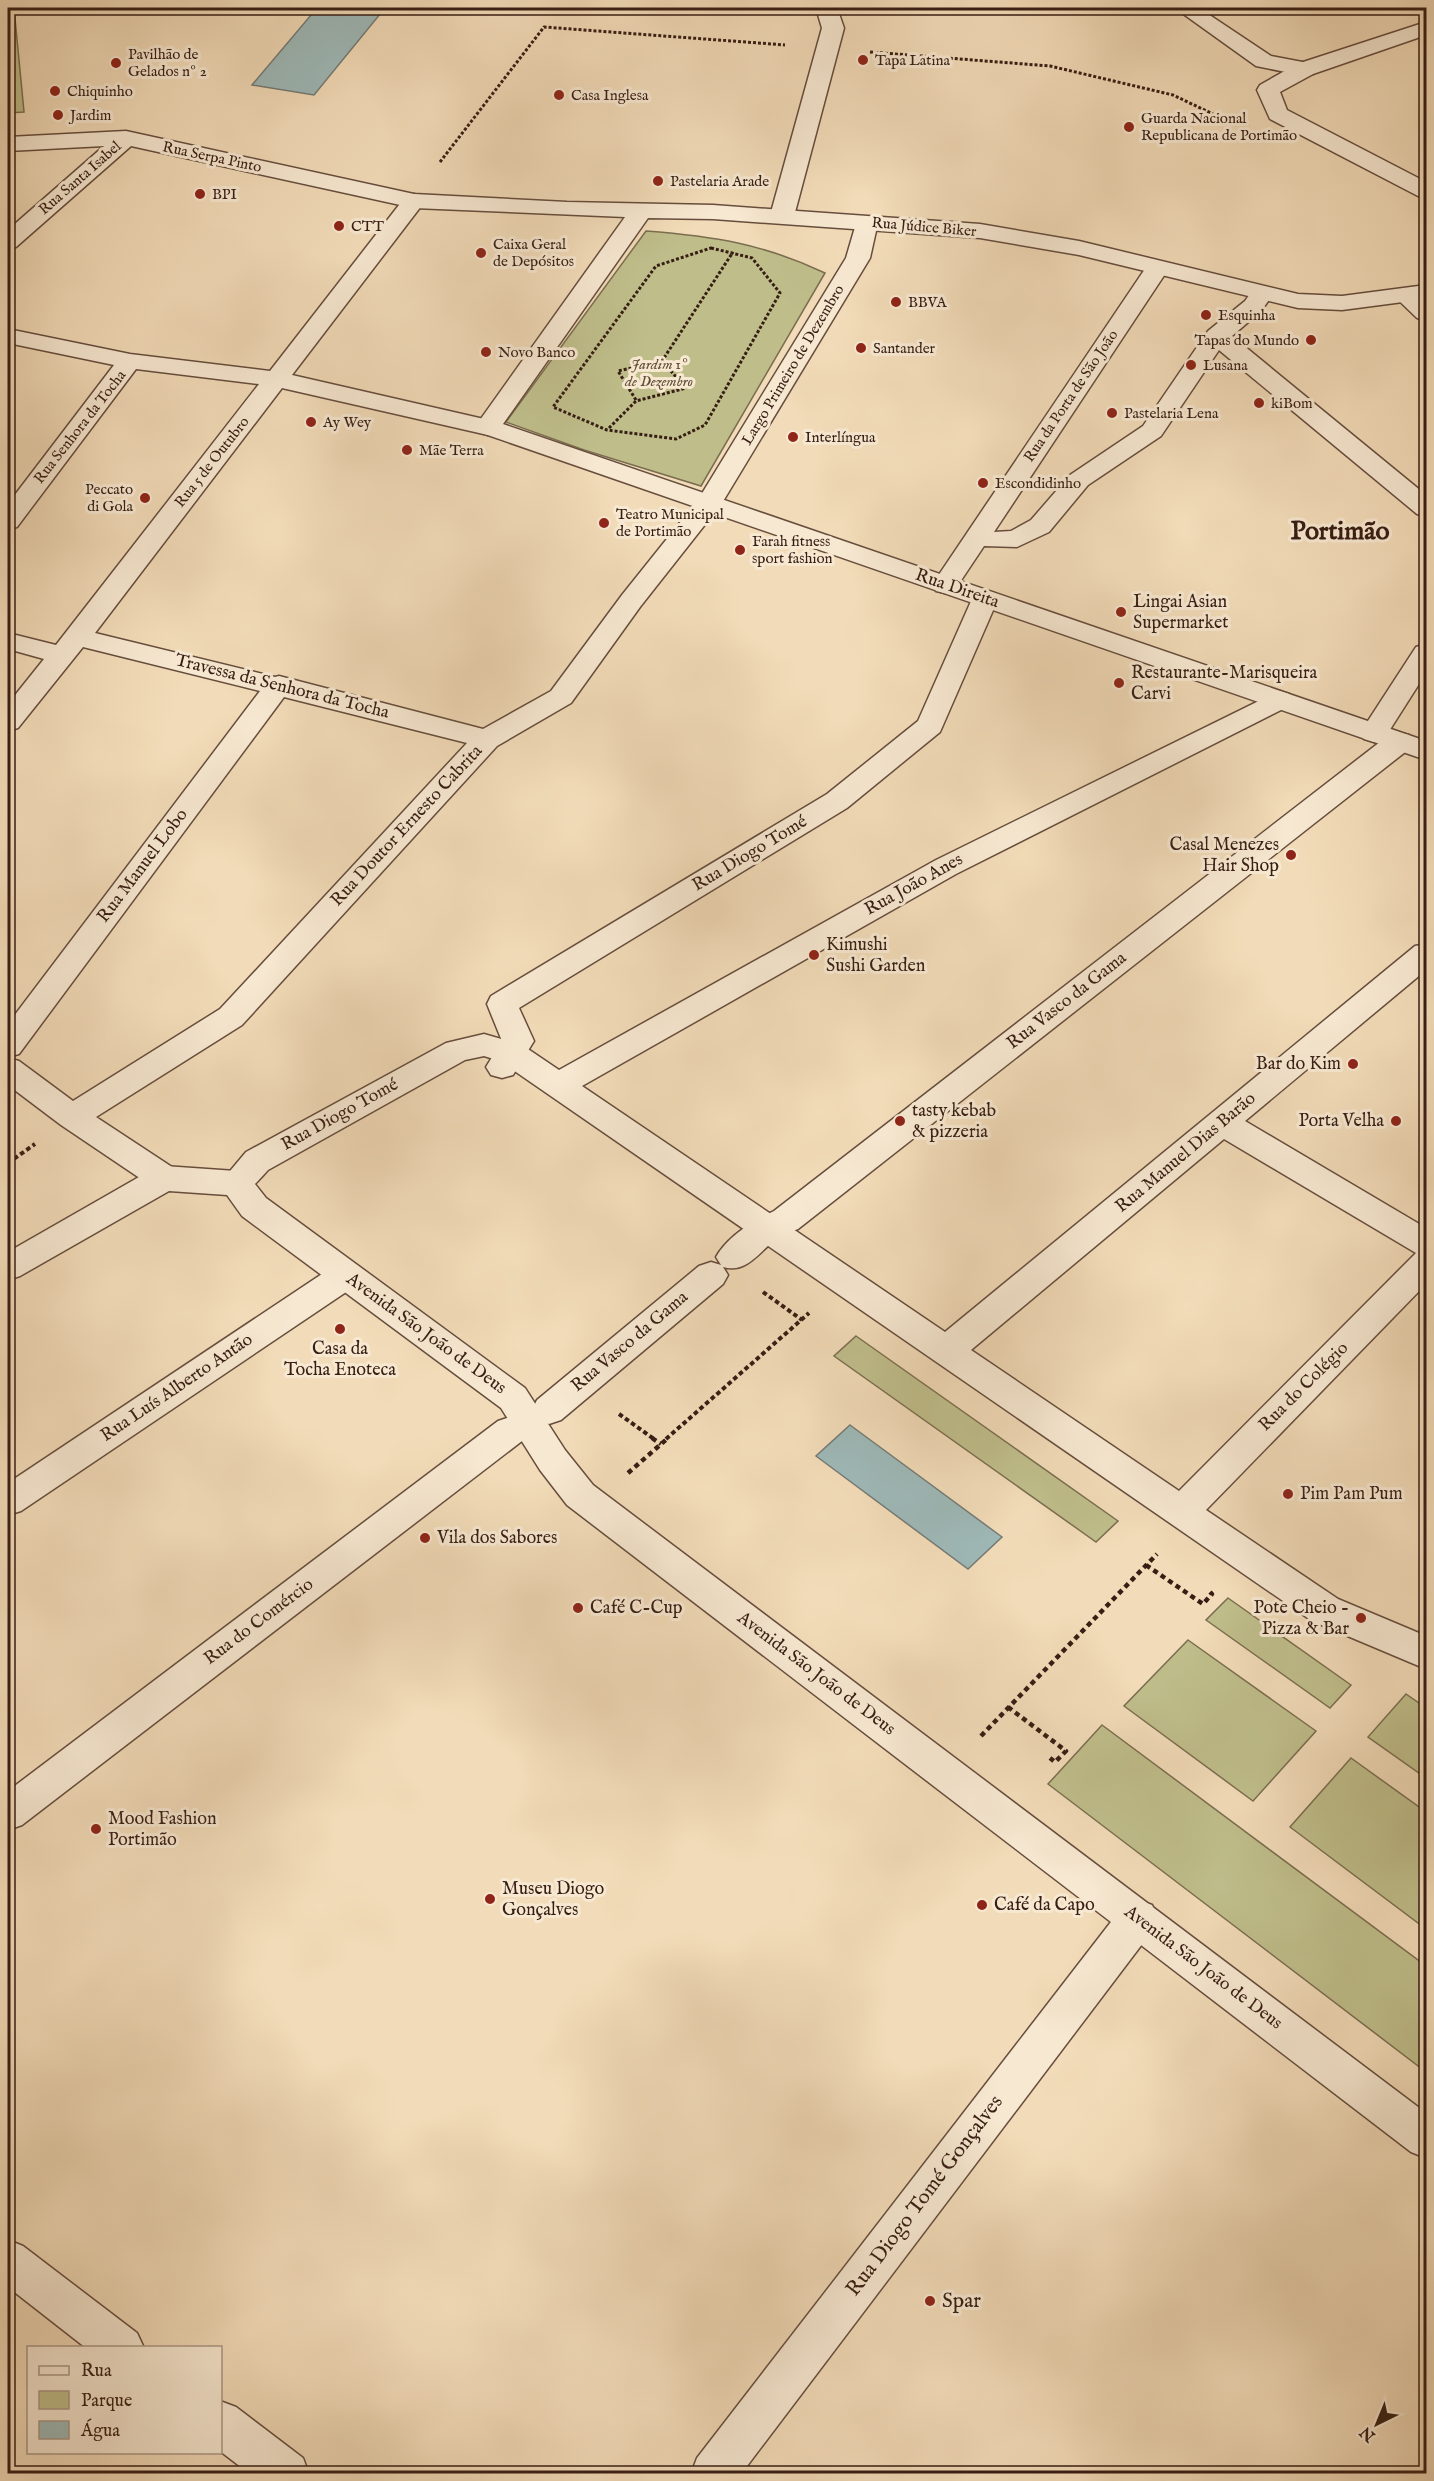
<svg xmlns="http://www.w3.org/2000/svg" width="1434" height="2481" font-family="'IM FELL English',serif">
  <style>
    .green { fill: #bfbe8b; stroke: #7b6e50; stroke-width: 1.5 }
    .water { fill: #9eb9b8; stroke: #757b76; stroke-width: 1.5 }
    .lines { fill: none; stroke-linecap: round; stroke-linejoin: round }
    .pedestrian-casing { stroke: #664d3d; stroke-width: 3 }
    .minor-casing { stroke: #664d3d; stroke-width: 3 }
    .tertiary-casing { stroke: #664d3d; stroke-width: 3 }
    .path-far2 { stroke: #371e14; stroke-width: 3; stroke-dasharray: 3 2; stroke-linecap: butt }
    .path-far1 { stroke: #371e14; stroke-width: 4; stroke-dasharray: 4.5 3; stroke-linecap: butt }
    .path { stroke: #371e14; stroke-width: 4.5; stroke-dasharray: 5 4; stroke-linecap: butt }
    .pedestrian { fill: #f7e8d1; fill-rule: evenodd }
    .minor { fill: #f7e8d1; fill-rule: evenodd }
    .tertiary { fill: #f7e8d1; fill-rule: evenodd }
    .poi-dot { fill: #8f2418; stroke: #f7e8d1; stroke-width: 2 }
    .labels { text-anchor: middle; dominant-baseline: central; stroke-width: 6; stroke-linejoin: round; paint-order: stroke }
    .far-poi-label { font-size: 15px; fill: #371e14; stroke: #f7e8d1; text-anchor: start }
    .far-street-label { font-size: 15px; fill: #371e14; stroke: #f7e8d1 }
    .far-park-label { font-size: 15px; font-style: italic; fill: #604e38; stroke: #f7e8d1 }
    .street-label { font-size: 18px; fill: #371e14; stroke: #f7e8d1 }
    .poi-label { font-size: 18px; fill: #371e14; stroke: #f7e8d1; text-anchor: start }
    .near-street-label { font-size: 21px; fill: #371e14; stroke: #f7e8d1 }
    .near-poi-label { font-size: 21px; fill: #371e14; stroke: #f7e8d1; text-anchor: start }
    .far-town-label { font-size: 26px; font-weight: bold; fill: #371e14; stroke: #f7e8d1 }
  </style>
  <rect width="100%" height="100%" fill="#f2dbb8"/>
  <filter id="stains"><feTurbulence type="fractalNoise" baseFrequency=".00333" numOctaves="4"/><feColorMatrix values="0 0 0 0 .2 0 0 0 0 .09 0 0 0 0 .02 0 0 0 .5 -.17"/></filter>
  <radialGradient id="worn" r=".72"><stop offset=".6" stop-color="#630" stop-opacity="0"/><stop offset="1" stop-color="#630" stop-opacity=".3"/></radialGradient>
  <g class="green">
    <path d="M8,8h6l10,104 -16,1z"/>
    <path d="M646,231c67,5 118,13 179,42l-124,213 -117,-36 -78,-28z"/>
    <path d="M856,1336l262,185 -22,21 -262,-186z"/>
    <path d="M1228,1598l123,87 -21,23 -124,-88z"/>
    <path d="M1188,1640l128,91 -63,70 -129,-95z"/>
    <path d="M1406,1694l20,14v70l-58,-41z"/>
    <path d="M1102,1725l324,241v106l-378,-288z"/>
    <path d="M1351,1758l75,54v117l-136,-102z"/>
  </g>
  <g class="water">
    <path d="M317,8h68l-71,87 -62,-10z"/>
    <path d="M850,1425l152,112 -34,32 -152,-113z"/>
  </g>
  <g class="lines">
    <defs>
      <g id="pedestrian">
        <path d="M1157,261l8,2 4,5 -175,264 17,-1 20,-11 39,-45 73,-49 65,-95 37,-30 9,-13h16l4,5 -13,18 -29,25 194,159v21l-9,-2 -198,-164 -58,86 -73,49 -39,47 -32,15 -33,-1 -30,45 -9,2 -9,-2 -4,-6 217,-322z"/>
        <path d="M985,591l9,2 4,6 -58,133 -93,76 -328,200 15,33 -21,34 -11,3 -11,-3 -5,-8 16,-26 -15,-37 4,-8 336,-202 91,-73 54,-122 4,-6z"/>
        <path d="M1399,733l10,2 4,7 -4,7 -611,480c-8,3 -16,6 -22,10 -17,13 -30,35 -53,28l5,8 -5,9 -162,136 -12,4 -12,-4 -5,-10 5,-10 162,-134 12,-4 10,3 -5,-8c12,-21 37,-36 58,-46l615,-476z"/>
        <path d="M346,1262l12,4 5,9 -5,9 -337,227 -13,4v-32l326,-217z"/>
        <path d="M510,1417l12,4 5,10 -5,10 -500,384 -14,5v-39l490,-370z"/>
      </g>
      <g id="minor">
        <path d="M816,8h21l7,20 -50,188 -4,5h-16l-4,-5 52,-188z"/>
        <path d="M1175,8h24l72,48 42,8 3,5 -3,5 -8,2 -49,-10z"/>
        <path d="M414,194l8,2 3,5 -133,174 205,47 4,5 -4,5 -9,3 -206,-47 -187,245 180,44 4,-1 204,53 68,-38 71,-96 76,-95 148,-242 12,-41h16l4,5 -8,36 -148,245 -82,104 -69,96 -74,43 -255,279 -146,92 79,52 5,9 -5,9 -11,3 -11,-3 -92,-62 -53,-40v-27l11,3 54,40 147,-92 247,-266 -183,-46 -265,357 -11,3v-33l252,-333 -177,-44 -65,81 -10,3v-27l36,-45 -36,-10v-16l48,12 203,-261 -123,-15 -119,158 -9,2v-25l106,-139 -106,-22v-14l122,25 140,17 136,-175z"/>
        <path d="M1406,289l8,2 12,10v19l-9,-2 -23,-22 4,-5z"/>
        <path d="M1426,644v29l-42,66 -10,3 -10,-3 -4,-6 4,-6 52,-80z"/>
        <path d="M1279,691l10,3 4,6 -4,6 -333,168 -374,212 363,246 470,-386 11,-2v26l-181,151 181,107v56l-220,226 132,89 88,37v33l-114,-48 -812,-560 -16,-5 -19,4 -197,110c-13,14 -22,28 -43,22l-5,-9 26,-31 200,-109 38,-9 38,11 37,25 377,-210zM1224,1139l192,114 -237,238 -208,-141z"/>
        <path d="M1138,1900l14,5 6,13 -6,13 -411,543h-50l6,-16 427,-553z"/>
        <path d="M8,2240l15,6 114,87 7,15h-58l-78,-61z"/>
        <path d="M220,2401l16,6 67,51 6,16h-59l-30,-23z"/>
      </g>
      <g id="tertiary">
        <path d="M1426,22v13l-113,39 -33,18 7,18 139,72v16l-8,-2 -148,-77 -13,-29 3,-5 37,-21z"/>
        <path d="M126,131l288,63 153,8 146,3 267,19 99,17 219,53 44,2 84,-11v14l-84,11 -44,-2 -219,-53 -99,-17 -267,-19 -65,-1 -145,206 923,317v19l-947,-328 -4,-5 150,-210 -211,-9 -283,-62 -115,101 -8,2v-19l96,-84 -96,5v-14z"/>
        <path d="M164,1166l72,5 11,3 19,24 259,190 40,62 28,35 833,628v45l-15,-6 -844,-647 -27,-35 -39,-62 -259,-192 -15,-21 -58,-4 -149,85 -12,4v-28l145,-83z"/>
      </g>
    </defs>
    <use href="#pedestrian" class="pedestrian-casing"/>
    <use href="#minor" class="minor-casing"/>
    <use href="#tertiary" class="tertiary-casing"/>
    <g class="path-far2">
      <path d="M870,52l180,14 123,29 63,30"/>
      <path d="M440,162l104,-135 241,18"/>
      <path d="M711,248l41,10 28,35 -75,132 -29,14 -69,-9 -54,-23 103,-141z"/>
      <path d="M636,400l-18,-29 44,-10"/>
      <path d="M609,428l27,-27 50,-13 -24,-27 71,-109"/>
    </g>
    <g class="path-far1">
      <path d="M8,1163l27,-19"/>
      <path d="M763,1292l39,28"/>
      <path d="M619,1414l35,25"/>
      <path d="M666,1439l143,-126"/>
    </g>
    <g class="path">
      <path d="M652,1438l9,6"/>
      <path d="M628,1473l40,-35"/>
      <path d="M1146,1565l57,39 9,-10 -2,-2"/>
      <path d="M1008,1707l58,44 -11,11 -5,-4"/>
      <path d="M981,1736l176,-182"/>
    </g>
    <use href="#pedestrian" class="pedestrian"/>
    <use href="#minor" class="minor"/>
    <use href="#tertiary" class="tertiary"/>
  </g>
  <g class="poi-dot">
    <circle cx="863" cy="60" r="6"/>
    <circle cx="116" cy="63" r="6"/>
    <circle cx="55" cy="91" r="6"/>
    <circle cx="559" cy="95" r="6"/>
    <circle cx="58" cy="115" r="6"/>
    <circle cx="1129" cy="127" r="6"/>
    <circle cx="658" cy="181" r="6"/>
    <circle cx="200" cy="194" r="6"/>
    <circle cx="339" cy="226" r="6"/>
    <circle cx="481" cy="253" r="6"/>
    <circle cx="896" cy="302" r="6"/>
    <circle cx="1206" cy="315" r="6"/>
    <circle cx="1311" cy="340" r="6"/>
    <circle cx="861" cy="348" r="6"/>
    <circle cx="486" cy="352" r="6"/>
    <circle cx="1191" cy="365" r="6"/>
    <circle cx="1259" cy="403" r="6"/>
    <circle cx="1112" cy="413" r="6"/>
    <circle cx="311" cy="422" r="6"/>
    <circle cx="793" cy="437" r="6"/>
    <circle cx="407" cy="450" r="6"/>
    <circle cx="983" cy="483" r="6"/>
    <circle cx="145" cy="498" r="6"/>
    <circle cx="604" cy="523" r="6"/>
    <circle cx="740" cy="550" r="6"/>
    <circle cx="1121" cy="612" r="6"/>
    <circle cx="1119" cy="683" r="6"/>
    <circle cx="1291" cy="855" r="6"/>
    <circle cx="814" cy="955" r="6"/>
    <circle cx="1353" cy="1064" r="6"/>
    <circle cx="900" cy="1121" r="6"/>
    <circle cx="1396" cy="1121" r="6"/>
    <circle cx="340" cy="1329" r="6"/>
    <circle cx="1288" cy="1494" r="6"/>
    <circle cx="425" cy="1538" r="6"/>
    <circle cx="578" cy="1608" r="6"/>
    <circle cx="1361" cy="1618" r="6"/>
    <circle cx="96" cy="1829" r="6"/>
    <circle cx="490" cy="1899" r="6"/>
    <circle cx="982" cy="1905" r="6"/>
    <circle cx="930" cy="2301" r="6"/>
  </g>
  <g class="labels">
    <g class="far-poi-label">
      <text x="128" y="54">Pavilhão de<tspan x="128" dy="17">Gelados nº 2</tspan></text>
      <text x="875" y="60">Tapa Latina</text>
      <text x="67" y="91">Chiquinho</text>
      <text x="571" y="95">Casa Inglesa</text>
      <text x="70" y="115">Jardim</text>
      <text x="1141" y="118">Guarda Nacional<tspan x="1141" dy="17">Republicana de Portimão</tspan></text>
      <text x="670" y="181">Pastelaria Arade</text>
      <text x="212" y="194">BPI</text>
      <text x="351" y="226">CTT</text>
      <text x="493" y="244">Caixa Geral<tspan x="493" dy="17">de Depósitos</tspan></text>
      <text x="908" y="302">BBVA</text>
      <text x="1218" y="315">Esquinha</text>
      <text x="1299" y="340" text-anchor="end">Tapas do Mundo</text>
      <text x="873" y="348">Santander</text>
      <text x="498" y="352">Novo Banco</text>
      <text x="1203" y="365">Lusana</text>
      <text x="1271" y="403">kiBom</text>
      <text x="1124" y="413">Pastelaria Lena</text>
      <text x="323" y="422">Ay Wey</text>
      <text x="805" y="437">Interlíngua</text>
      <text x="419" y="450">Mãe Terra</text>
      <text x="995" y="483">Escondidinho</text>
      <text x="133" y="489" text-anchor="end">Peccato<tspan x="133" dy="17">di Gola</tspan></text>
      <text x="616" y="514">Teatro Municipal<tspan x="616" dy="17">de Portimão</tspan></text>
      <text x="752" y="541">Farah fitness<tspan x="752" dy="17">sport fashion</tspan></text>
    </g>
    <g class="far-street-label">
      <text transform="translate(212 157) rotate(12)">Rua Serpa Pinto</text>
      <text transform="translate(80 178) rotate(-41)">Rua Santa Isabel</text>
      <text transform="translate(924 227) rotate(5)">Rua Júdice Biker</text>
      <text transform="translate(793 365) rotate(-59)">Largo Primeiro de Dezembro</text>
      <text transform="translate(1071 396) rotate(-56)">Rua da Porta de São João</text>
      <text transform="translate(80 427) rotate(-52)">Rua Senhora da Tocha</text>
      <text transform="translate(212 462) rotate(-52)">Rua 5 de Outubro</text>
    </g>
    <g class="far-park-label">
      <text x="659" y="364">Jardim 1º<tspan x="659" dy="17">de Dezembro</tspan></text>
    </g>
    <g class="street-label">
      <text transform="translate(957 589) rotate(19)">Rua Direita</text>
      <text transform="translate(282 687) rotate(14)">Travessa da Senhora da Tocha</text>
      <text transform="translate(407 826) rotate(-47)">Rua Doutor Ernesto Cabrita</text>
      <text transform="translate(750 854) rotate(-31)">Rua Diogo Tomé</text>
      <text transform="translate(143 866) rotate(-53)">Rua Manuel Lobo</text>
      <text transform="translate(914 885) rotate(-29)">Rua João Anes</text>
      <text transform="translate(1067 1001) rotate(-38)">Rua Vasco da Gama</text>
      <text transform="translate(340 1115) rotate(-29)">Rua Diogo Tomé</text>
      <text transform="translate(1186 1153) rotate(-40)">Rua Manuel Dias Barão</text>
      <text transform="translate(426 1334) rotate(36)">Avenida São João de Deus</text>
      <text transform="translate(630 1342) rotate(-40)">Rua Vasco da Gama</text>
      <text transform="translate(1304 1387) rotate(-45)">Rua do Colégio</text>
      <text transform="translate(177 1388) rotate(-34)">Rua Luís Alberto Antão</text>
      <text transform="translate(259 1622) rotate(-37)">Rua do Comércio</text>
      <text transform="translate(816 1674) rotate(37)">Avenida São João de Deus</text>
      <text transform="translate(1203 1968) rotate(37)">Avenida São João de Deus</text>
    </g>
    <g class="poi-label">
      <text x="1133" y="602">Lingai Asian<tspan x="1133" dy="21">Supermarket</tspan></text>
      <text x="1131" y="673">Restaurante-Marisqueira<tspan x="1131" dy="21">Carvi</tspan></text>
      <text x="1279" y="845" text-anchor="end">Casal Menezes<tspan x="1279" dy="21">Hair Shop</tspan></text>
      <text x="826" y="945">Kimushi<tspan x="826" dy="21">Sushi Garden</tspan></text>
      <text x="1341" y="1064" text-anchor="end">Bar do Kim</text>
      <text x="912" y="1111">tasty kebab<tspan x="912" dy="21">&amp; pizzeria</tspan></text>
      <text x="1384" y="1121" text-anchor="end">Porta Velha</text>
      <text x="340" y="1349" text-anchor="middle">Casa da<tspan x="340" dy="21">Tocha Enoteca</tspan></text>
      <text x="1300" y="1494">Pim Pam Pum</text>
      <text x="437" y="1538">Vila dos Sabores</text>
      <text x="590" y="1608">Café C-Cup</text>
      <text x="1349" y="1608" text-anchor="end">Pote Cheio -<tspan x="1349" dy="21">Pizza &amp; Bar</tspan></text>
      <text x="108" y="1819">Mood Fashion<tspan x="108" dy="21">Portimão</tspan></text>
      <text x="502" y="1889">Museu Diogo<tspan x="502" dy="21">Gonçalves</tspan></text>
      <text x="994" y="1905">Café da Capo</text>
    </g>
    <g class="near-street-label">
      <text transform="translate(925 2196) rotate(-53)">Rua Diogo Tomé Gonçalves</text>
    </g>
    <g class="near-poi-label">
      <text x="942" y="2301">Spar</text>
    </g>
    <g class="far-town-label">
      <text x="1340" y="531">Portimão</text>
    </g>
  </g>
  <rect width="1434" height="2481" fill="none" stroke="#f2dbb8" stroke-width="30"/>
  <rect x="9" y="9" width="1416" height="2463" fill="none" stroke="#371e14" stroke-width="3"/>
  <rect x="15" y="15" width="1404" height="2451" fill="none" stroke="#371e14" stroke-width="1.5"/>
  <rect x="27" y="2346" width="195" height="108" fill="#f7e8d1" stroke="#aa9785" stroke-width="1.5"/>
  <rect x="39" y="2366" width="30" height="9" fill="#f7e8d1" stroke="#aa9785" stroke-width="1.5"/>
  <text x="81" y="2376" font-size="18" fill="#371e14">Rua</text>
  <rect x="39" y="2391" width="30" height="18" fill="#bfbe8b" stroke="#aa9785" stroke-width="1.5"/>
  <text x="81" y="2406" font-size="18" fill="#371e14">Parque</text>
  <rect x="39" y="2421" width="30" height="18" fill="#9eb9b8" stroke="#aa9785" stroke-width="1.5"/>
  <text x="81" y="2436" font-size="18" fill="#371e14">Água</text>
  <g transform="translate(1377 2424) rotate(223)" stroke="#f7e8d1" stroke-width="4.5" paint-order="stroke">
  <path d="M0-4.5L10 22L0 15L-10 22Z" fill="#371e14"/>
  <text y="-9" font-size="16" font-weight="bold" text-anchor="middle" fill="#371e14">N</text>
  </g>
  <rect width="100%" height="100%" filter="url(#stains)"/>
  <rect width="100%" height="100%" fill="url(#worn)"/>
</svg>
